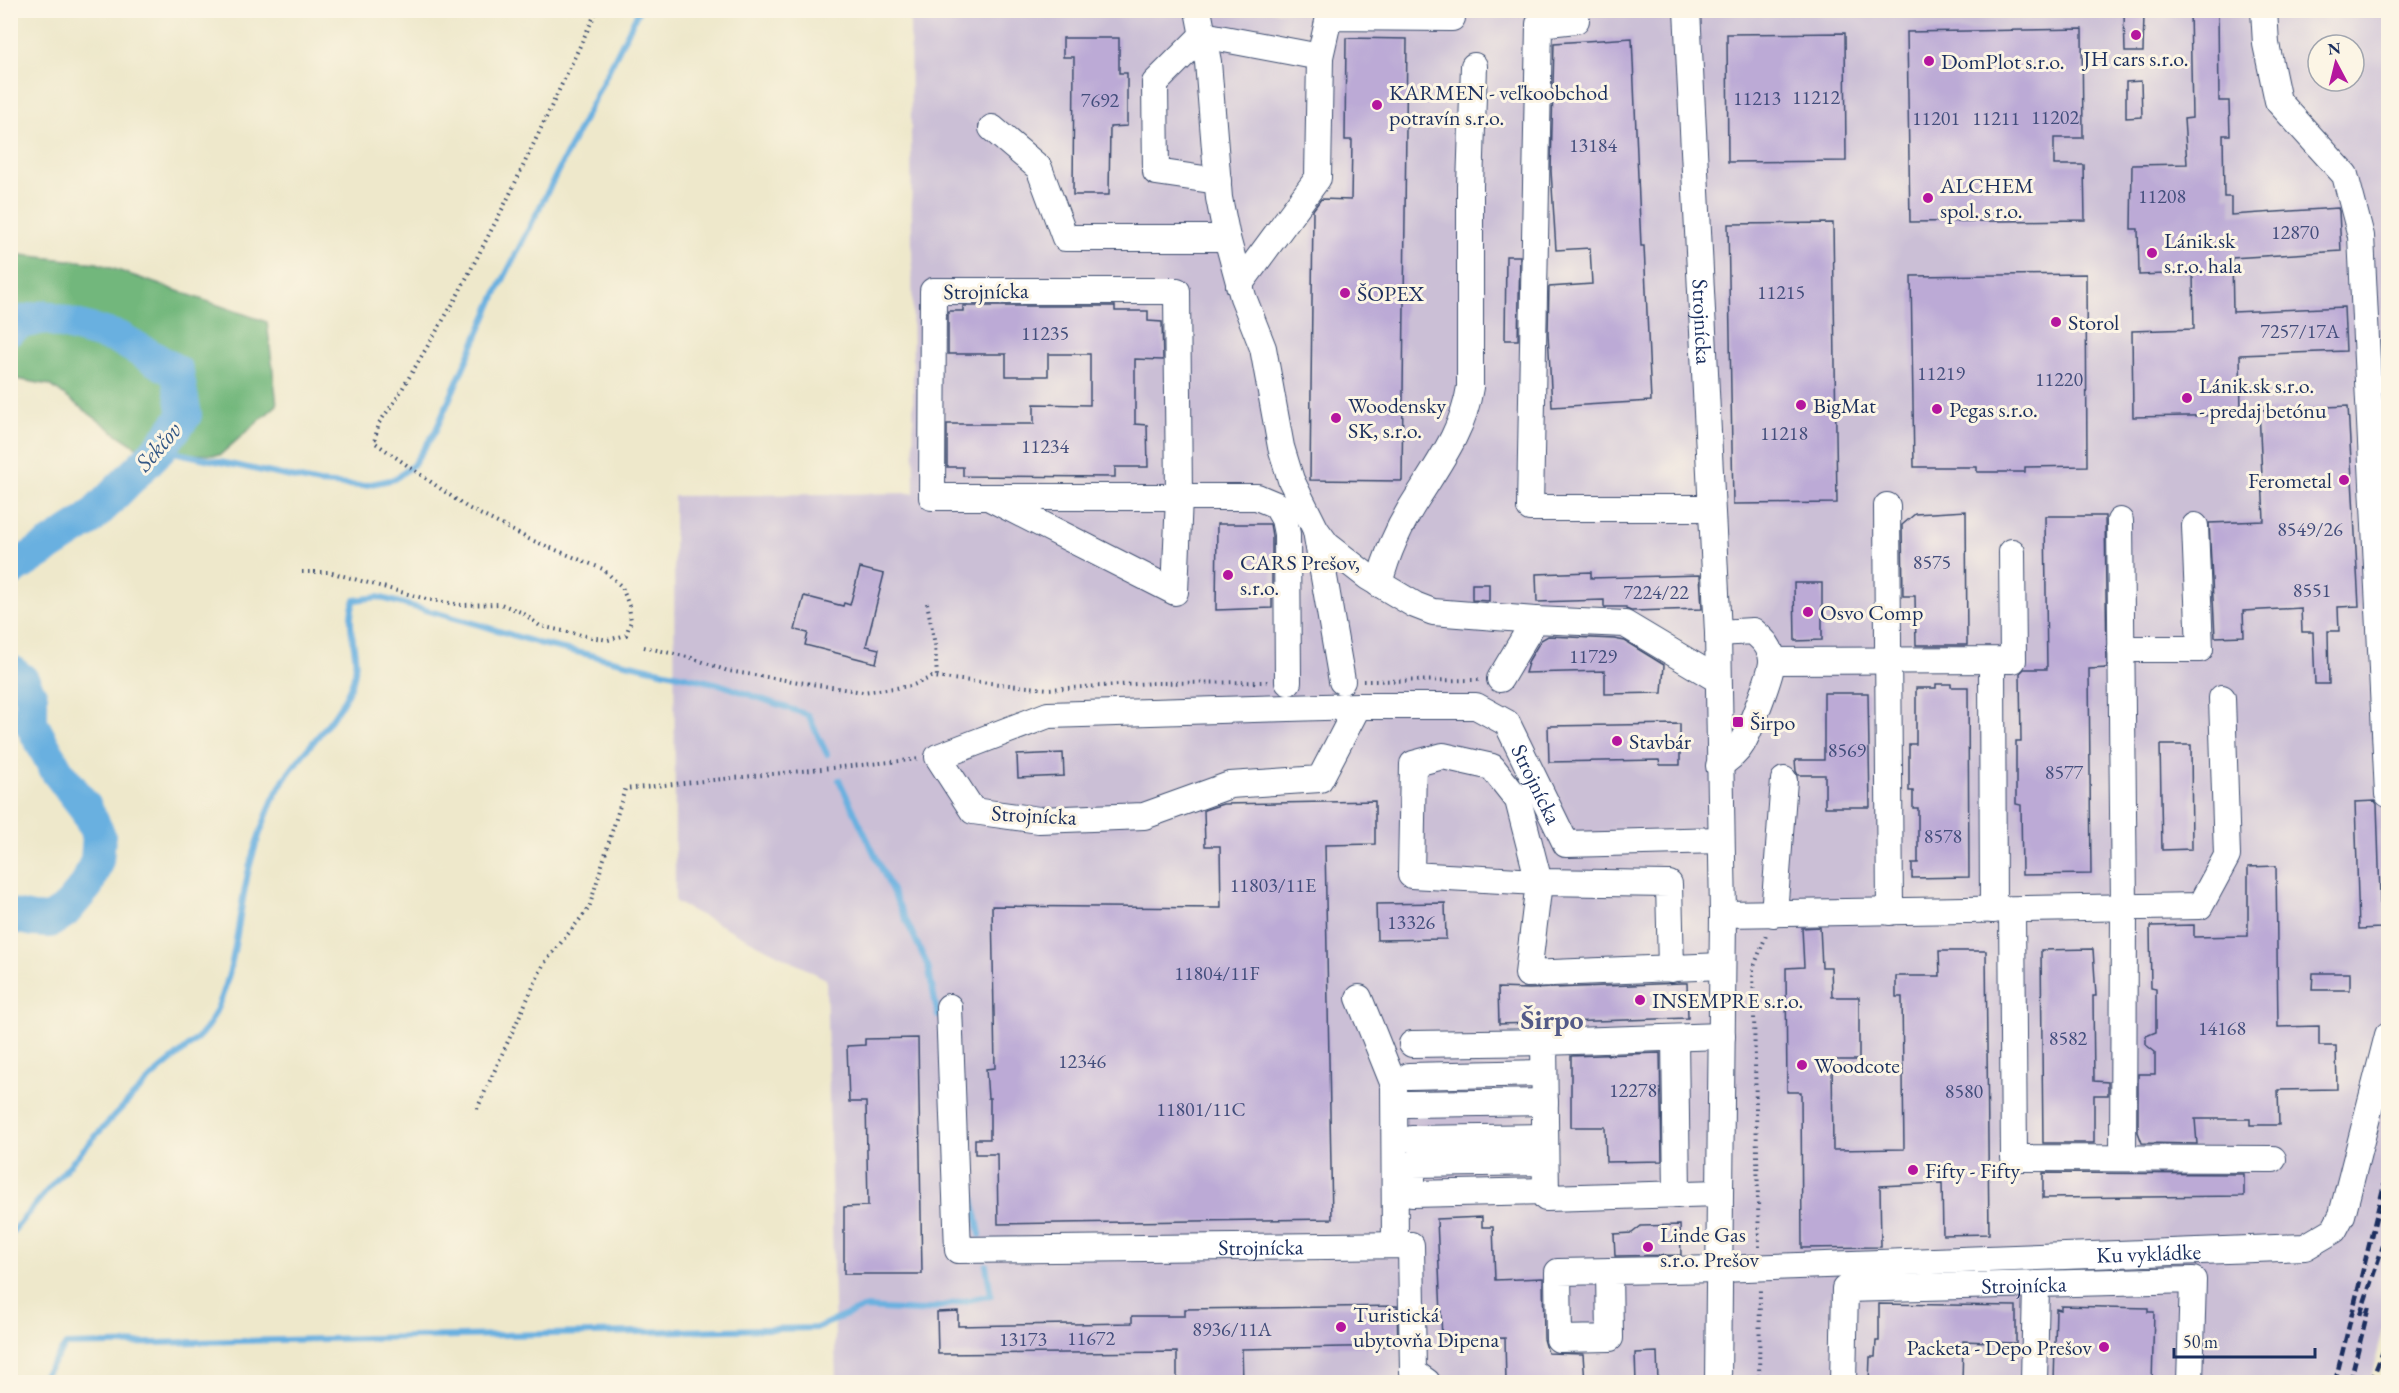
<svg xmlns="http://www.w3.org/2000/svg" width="2399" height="1393" font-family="'EB Garamond',serif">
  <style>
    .industrial { fill: #cbbfd6; fill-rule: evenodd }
    .forest { fill: #72b77b; stroke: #46736c; stroke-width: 1.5 }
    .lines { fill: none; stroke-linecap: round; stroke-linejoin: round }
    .stream { stroke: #69b0e0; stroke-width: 6 }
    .river { stroke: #69b0e0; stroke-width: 34 }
    .building { fill: #bcaad6 }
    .minor-casing { stroke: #3b4b6e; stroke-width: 28 }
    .path { stroke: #3b4b6e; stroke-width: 4; stroke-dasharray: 1.5 4.5; stroke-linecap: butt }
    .minor { stroke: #fff; stroke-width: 26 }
    .rail { stroke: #1b2f5e; stroke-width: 4.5; stroke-dasharray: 9 4.5; stroke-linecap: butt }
    .poi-dot { fill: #b5179e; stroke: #fcf5e5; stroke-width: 2 }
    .labels { text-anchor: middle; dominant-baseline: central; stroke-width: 6; stroke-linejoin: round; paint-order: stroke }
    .number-label { font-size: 20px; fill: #434e7c }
    .poi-label { font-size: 22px; fill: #1b2f5e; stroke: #fcf5e5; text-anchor: start }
    .street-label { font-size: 22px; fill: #1b2f5e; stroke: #fcf5e5 }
    .water-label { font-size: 24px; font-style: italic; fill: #325685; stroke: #fcf5e5 }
    .district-label { font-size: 28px; font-weight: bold; fill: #535a88; stroke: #fcf5e5 }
  </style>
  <rect width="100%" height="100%" fill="#fcf5e5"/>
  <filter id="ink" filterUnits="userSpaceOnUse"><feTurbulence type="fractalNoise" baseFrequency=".0167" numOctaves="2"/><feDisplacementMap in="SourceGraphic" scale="12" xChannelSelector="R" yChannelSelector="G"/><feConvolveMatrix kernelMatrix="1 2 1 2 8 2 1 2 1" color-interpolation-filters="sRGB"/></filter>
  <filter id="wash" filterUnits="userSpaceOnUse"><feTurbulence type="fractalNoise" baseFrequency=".008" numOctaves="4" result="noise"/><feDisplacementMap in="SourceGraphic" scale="24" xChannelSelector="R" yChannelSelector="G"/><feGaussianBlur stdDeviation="1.35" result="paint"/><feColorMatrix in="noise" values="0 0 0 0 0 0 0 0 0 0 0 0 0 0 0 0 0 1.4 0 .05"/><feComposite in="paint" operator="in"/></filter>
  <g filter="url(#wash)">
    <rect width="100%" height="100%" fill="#eee8cb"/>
    <path class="industrial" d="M910,11h1478v1299l-18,72h-1534l-10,-403 -151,-77 -1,-406 240,-3zM2318,45h36v36h-36z"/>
    <path class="forest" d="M11,254l86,9 170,59 10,83 -57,50 -74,-2 -25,-16 -71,-52 -39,-7z"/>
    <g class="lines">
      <g class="stream">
        <path d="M159,449l160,34 43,3 33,-7 18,-14 22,-33 60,-136 144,-286"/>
        <path d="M839,780l89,186 10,50"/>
        <path d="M967,1167l13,68"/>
        <path d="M10,1235c44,-54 91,-107 140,-156 20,-20 49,-36 62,-60 23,-43 24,-90 34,-136 4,-25 14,-51 23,-74 19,-51 67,-80 84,-129 9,-26 -10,-54 2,-80l23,-3 102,28 61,19 178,40 89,31 19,39"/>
        <path d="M39,1382l27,-37 750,-17 47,-20 57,3 71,-16 -5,-30"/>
      </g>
      <g class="river">
        <path d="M10,329l9,-6 25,-6 75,21 58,34 8,43 -26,34 -70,71 -79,51"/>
        <path d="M10,671l12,9 9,17v26l26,48 28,36 14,29 -2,24 -10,25 -22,26 -15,10 -17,-1 -23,-5"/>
      </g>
    </g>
    <g id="blocks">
      <g class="building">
        <path d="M2190,10h28l1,91h10l1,34h-7l1,62h7v18l107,-7 1,3 2,40 -109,7 1,54 111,-5 2,44 -106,4 1,60 -108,2 -1,-86 62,-2 -1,-56 -54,2 -1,-46h-7l1,-64 55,-1 -3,-45 8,-1z"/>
        <path d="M2124,13h20l-1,39h-18z"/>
        <path d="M2082,29l1,109h-29v27h30l1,55 -175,2 -3,-190z"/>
        <path d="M1845,33l1,128 -118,1 -1,-128z"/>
        <path d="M1063,38h56v35h8v53l-17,1 -1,68h-36l1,-138h-11z"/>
        <path d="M1346,38l61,1 -5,442 -92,-1 3,-270 8,-11 30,1 1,-60h-7z"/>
        <path d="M1632,38l9,208h3l7,155 -99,6 -4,-74 1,-46 43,-3 -2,-36 -34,2 -5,-79 3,-128z"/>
        <path d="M2141,81l1,36 -16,1v-36z"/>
        <path d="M1833,223l4,280 -104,1 -5,-280z"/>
        <path d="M1506,256h14l-2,84h-13z"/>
        <path d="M2086,274l1,192 -62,1v5h-48v-5h-63l-3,-191z"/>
        <path d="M963,306h152v5h33v10l14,1 1,38 -28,-1v65l12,1 1,42h-33v10l-152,-1v-9h-16v-43h87v-20l56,1v-51h-42v22h-42v-22h-58v-43h15z"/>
        <path d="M2348,406l11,200 -21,1 1,24h-11l1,53h-14l-2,-52h-11l-1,-24 -58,3 1,25 -29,1 -6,-114 55,-2 -5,-111z"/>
        <path d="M1966,511l1,134h-51l-1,-49h-12l-1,-71 13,-11z"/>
        <path d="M2045,516h60l2,152 -18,1 2,205 -69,1 -1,-70 -5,-1v-63h5l-1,-68 4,-4h23z"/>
        <path d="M1217,524h53l2,12v72l-56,2z"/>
        <path d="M860,568l24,6 -18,72 13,3 -3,14 -71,-18 3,-12 -13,-3 9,-34 39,10 1,-3 6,2z"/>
        <path d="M1591,572v6l109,-3 2,34 -71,2 -5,-2v-2h-22v-7l-67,2 -1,-28z"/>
        <path d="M1794,583h28v57l-27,1z"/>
        <path d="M1472,584h17v17l-17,-1z"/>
        <path d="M1548,636l66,3 11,2 39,24 -2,28 -57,1v-23l-80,2 4,-13 12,-20z"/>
        <path d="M1936,684h15v3h17l1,190 -57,1v-15h6v-55h-5v-17h-4v-47h7v-56h20z"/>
        <path d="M1824,693h44l2,114h-45v-32h-27l-2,-4 -1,-11h29z"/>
        <path d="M1680,724v41h-20l-1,-5 -110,2 -1,-36z"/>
        <path d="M2160,745h31l1,104 -30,1z"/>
        <path d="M1063,753l1,23 -46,2 -1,-23z"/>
        <path d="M1375,801v43l-50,1 7,374 -334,5 -1,-70h-22v-15h15v-41h-2l-2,-29 9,-1 -3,-162 229,2 -1,-62h-15l-1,-36 19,-6z"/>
        <path d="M2375,801l2,3 4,124 -22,1 -4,-127z"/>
        <path d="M2276,866l2,161 41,-1v20h17l1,43 -59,1 1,35h-29v-6h-55l2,25 -55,-1 -4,-11v-58h17v-22l-9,-7v-9l10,-4v-43l-5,-1 -1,-62 44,-1v12l54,-1v-69z"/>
        <path d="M1445,903l1,36 -69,1 -1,-36z"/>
        <path d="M1820,927l2,40h9l1,30h27v63h-27l1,90 71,-1 -2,-152h-6v-21h44l-1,-25h47l3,283 -46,1 -1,-52 -62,3 1,61 -79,1 -1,-156h-14l-1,-124 18,-1 -2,-39z"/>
        <path d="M2093,949l3,47h-3l1,85 14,1v13h-14v48h-51l-2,-193z"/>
        <path d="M2313,973h37v17h-38z"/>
        <path d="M1682,983h5l1,35 -189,6 -1,-36 31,1z"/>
        <path d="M918,1038l4,236h-78v-67l24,-1 -2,-104h-17l-2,-56 18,-1v-6z"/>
        <path d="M1660,1053l2,108 -56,1 -1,-35h-34v-71z"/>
        <path d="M2043,1173l201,1v22l-201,2z"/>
        <path d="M1482,1217v10h11l2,53 48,-2 1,61 4,14 35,1 2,29h-79l-1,-45 -63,2 -5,-121z"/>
        <path d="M1680,1225l1,30 -66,1 -1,-22 18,-1 9,-7z"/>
        <path d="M1879,1304l137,2v37l-53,-2 -1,42h-93l1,-26h5l1,-16h3z"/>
        <path d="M1397,1306l1,40 -156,3 1,34h-66v-31l-239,2 -1,-42 21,-1v15l174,-3v-7h53v-7z"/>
        <path d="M2061,1306l87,2v4h6l-2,71h-98l2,-74 5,1z"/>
        <path d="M1657,1352l1,31h-22l-1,-30z"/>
      </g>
    </g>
  </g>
  <g filter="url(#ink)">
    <use href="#blocks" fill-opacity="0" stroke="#3b4b6e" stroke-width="1.5"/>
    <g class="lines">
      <defs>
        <g id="minor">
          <path d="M1198,10l10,52 11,136 8,40 16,59 20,51 18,99 10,33 25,50 11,15 41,32 47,28 18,7 102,8"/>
          <path d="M1576,10v10l-37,4 -9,484h181"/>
          <path id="s1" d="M1687,10l31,623 5,281 -5,468"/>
          <path d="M2264,10l2,34 12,57 67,74 16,61 27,558"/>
          <path d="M1320,57l9,-40 123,1v-8"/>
          <path d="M992,128l47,40 26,70h162"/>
          <path d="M1218,181l-62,-9 -1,-89 48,-48 117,22 -2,121 -79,107"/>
          <path d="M988,497l187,95 4,-95 -2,-206h-244l-1,206h325l19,8 8,14 3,15 1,148"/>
          <path d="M1887,506l3,406"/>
          <path d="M2120,521l4,386 -1,251"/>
          <path d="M1316,531l26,150"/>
          <path d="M1379,584c8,-32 22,-62 40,-89 22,-35 45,-67 51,-108v-201l4,-120"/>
          <path d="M1718,633l35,-2c9,8 19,16 19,30 0,12 -23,71 -30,83 -5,9 -14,15 -23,22"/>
          <path d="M2121,649h79l-5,-123"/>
          <path d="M1772,661l241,-1 -1,-108"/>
          <path d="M1992,661l1,249"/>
          <path d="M1500,679l35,-59 90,4 92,55"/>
          <path id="s2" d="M1358,706l-38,73 -90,6 -86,31 -105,4 -66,-9 -35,-54 110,-42 310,-9h118l31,17 59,121 155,-4"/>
          <path d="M2012,910l2,248 259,1"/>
          <path d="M1723,914l477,-8 27,-50 -5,-158"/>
          <path d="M1774,914l10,-134"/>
          <path d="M1671,969l-2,-85 -130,-2 -128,-7 2,-111 30,-8 49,11 26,33 21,82 -11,92 194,-8"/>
          <path d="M1359,998l35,87 1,160"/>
          <path id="s3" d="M949,1007l9,243 453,-5 2,127 14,10"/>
          <path d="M1675,1038l2,157"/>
          <path d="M1412,1044l132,-2"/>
          <path d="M1409,1076l135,-3"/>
          <path d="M1407,1104l138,-2"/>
          <path d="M1412,1139l133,-2"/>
          <path d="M1545,1162l-133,2v30l133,-3"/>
          <path d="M1720,1193l-174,5 -2,-156 178,-6"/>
          <path id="s4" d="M1609,1271l1,67 -51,1 -1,-67 162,-3 585,-22 29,-17 8,-15 46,-180"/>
          <path id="s5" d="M1843,1382l2,-93 348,-9 -3,102"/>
          <path d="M2034,1382l2,-98"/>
        </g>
      </defs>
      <use href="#minor" class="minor-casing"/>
      <g class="path">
        <path d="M302,572h27l97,27 35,6 40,-1 22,9 17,13 51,11 17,3 18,-5 5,-14 -2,-15 -7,-19 -19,-18 -74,-30 -61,-31 -94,-66 5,-19 16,-22 60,-101 53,-102 89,-188"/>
        <path d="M927,603l8,42 2,32"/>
        <path d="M644,647l48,11 36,13 135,21 48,-6 21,-9 116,12 107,-6 113,-1"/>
        <path d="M1363,681l118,-1"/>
        <path d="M477,1109l66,-144 46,-57 36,-119 295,-30"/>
        <path d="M1759,1247l-6,-278 14,-36"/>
        <path d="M1759,1382l1,-95"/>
      </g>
      <use href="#minor" class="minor"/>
      <g class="rail">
        <path d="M2360,1315l28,-84"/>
        <path d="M2335,1382l53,-213"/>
        <path d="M2350,1382l19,-76"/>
        <path d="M2371,1382l17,-43"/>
      </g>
    </g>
  </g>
  <g class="poi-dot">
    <circle cx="2136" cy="35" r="6"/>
    <circle cx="1929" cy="61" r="6"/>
    <circle cx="1377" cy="105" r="6"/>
    <circle cx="1928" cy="198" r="6"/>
    <circle cx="2152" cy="253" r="6"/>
    <circle cx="1345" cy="293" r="6"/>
    <circle cx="2056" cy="322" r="6"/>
    <circle cx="2187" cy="398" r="6"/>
    <circle cx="1801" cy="405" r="6"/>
    <circle cx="1937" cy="409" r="6"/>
    <circle cx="1336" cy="418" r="6"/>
    <circle cx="2344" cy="480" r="6"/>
    <circle cx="1228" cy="575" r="6"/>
    <circle cx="1808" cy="612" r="6"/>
    <rect x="1732" y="716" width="12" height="12" rx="3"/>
    <circle cx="1617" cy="741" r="6"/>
    <circle cx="1640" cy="1000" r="6"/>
    <circle cx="1802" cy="1065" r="6"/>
    <circle cx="1913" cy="1170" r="6"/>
    <circle cx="1648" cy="1247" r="6"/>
    <circle cx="1341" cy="1327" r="6"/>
    <circle cx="2104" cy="1347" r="6"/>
  </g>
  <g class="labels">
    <g class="number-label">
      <text x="1816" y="97">11212</text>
      <text x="1757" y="98">11213</text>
      <text x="1100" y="100">7692</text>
      <text x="2055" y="117">11202</text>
      <text x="1936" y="118">11201</text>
      <text x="1996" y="118">11211</text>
      <text x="1593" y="145">13184</text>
      <text x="2162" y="196">11208</text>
      <text x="2295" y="232">12870</text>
      <text x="1781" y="292">11215</text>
      <text x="2300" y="331">7257/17A</text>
      <text x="1045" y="333">11235</text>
      <text x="1941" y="373">11219</text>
      <text x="2059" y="379">11220</text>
      <text x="1784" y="433">11218</text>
      <text x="1045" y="446">11234</text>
      <text x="2310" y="529">8549/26</text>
      <text x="1932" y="562">8575</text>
      <text x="2312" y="590">8551</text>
      <text x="1656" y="592">7224/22</text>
      <text x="1593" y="656">11729</text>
      <text x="1847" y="750">8569</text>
      <text x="2064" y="772">8577</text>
      <text x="1943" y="836">8578</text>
      <text x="1273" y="885">11803/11E</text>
      <text x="1411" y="922">13326</text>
      <text x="1217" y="973">11804/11F</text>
      <text x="2222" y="1028">14168</text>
      <text x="2068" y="1038">8582</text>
      <text x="1082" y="1061">12346</text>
      <text x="1633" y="1090">12278</text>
      <text x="1964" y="1091">8580</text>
      <text x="1201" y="1109">11801/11C</text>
      <text x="1232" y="1329">8936/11A</text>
      <text x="1091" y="1338">11672</text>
      <text x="1023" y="1339">13173</text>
    </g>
    <g class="poi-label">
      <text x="2136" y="58" text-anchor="middle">JH cars s.r.o.</text>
      <text x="1941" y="61">DomPlot s.r.o.</text>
      <text x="1389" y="92">KARMEN - veľkoobchod<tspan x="1389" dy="25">potravín s.r.o.</tspan></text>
      <text x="1940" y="185">ALCHEM<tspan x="1940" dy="25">spol. s r.o.</tspan></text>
      <text x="2164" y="240">Lánik.sk<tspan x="2164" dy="25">s.r.o. hala</tspan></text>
      <text x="1357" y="293">ŠOPEX</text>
      <text x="2068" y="322">Storol</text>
      <text x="2199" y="385">Lánik.sk s.r.o.<tspan x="2199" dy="25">- predaj betónu</tspan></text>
      <text x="1348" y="405">Woodensky<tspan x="1348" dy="25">SK, s.r.o.</tspan></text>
      <text x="1813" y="405">BigMat</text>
      <text x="1949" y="409">Pegas s.r.o.</text>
      <text x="2332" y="480" text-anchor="end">Ferometal</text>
      <text x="1240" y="562">CARS Prešov,<tspan x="1240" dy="25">s.r.o.</tspan></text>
      <text x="1820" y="612">Osvo Comp</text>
      <text x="1750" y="722">Širpo</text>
      <text x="1629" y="741">Stavbár</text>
      <text x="1652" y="1000">INSEMPRE s.r.o.</text>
      <text x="1814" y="1065">Woodcote</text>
      <text x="1925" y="1170">Fifty - Fifty</text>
      <text x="1660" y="1234">Linde Gas<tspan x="1660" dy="25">s.r.o. Prešov</tspan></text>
      <text x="1353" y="1314">Turistická<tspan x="1353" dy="25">ubytovňa Dipena</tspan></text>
      <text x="2092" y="1347" text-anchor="end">Packeta - Depo Prešov</text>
    </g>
    <g class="street-label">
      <text transform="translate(986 291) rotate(-1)">Strojnícka</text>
      <text stroke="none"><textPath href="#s1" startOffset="312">Strojnícka</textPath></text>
      <text stroke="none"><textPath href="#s2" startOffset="1149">Strojnícka</textPath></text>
      <text transform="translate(1034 815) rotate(3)">Strojnícka</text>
      <text stroke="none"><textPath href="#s3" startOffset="546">Strojnícka</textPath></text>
      <text stroke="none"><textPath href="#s4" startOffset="776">Ku vykládke</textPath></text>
      <text stroke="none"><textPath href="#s5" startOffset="272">Strojnícka</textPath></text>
    </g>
    <g class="water-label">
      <text transform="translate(158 446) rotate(-49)">Sekčov</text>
    </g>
    <g class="district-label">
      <text x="1552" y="1019">Širpo</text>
    </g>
  </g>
  <rect width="2399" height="1393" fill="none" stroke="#fcf5e5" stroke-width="36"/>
  <g transform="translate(2336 63) rotate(353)"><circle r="28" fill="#fcf5e5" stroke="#a2a6af" stroke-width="1.5"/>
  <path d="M0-4.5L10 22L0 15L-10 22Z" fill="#b5179e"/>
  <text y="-9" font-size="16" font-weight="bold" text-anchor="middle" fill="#1b2f5e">N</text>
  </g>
  <path d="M2174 1348v9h141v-9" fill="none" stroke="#1b2f5e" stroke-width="3"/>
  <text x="2183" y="1348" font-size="18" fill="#1b2f5e" stroke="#fcf5e5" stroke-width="4.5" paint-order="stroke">50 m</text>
</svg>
